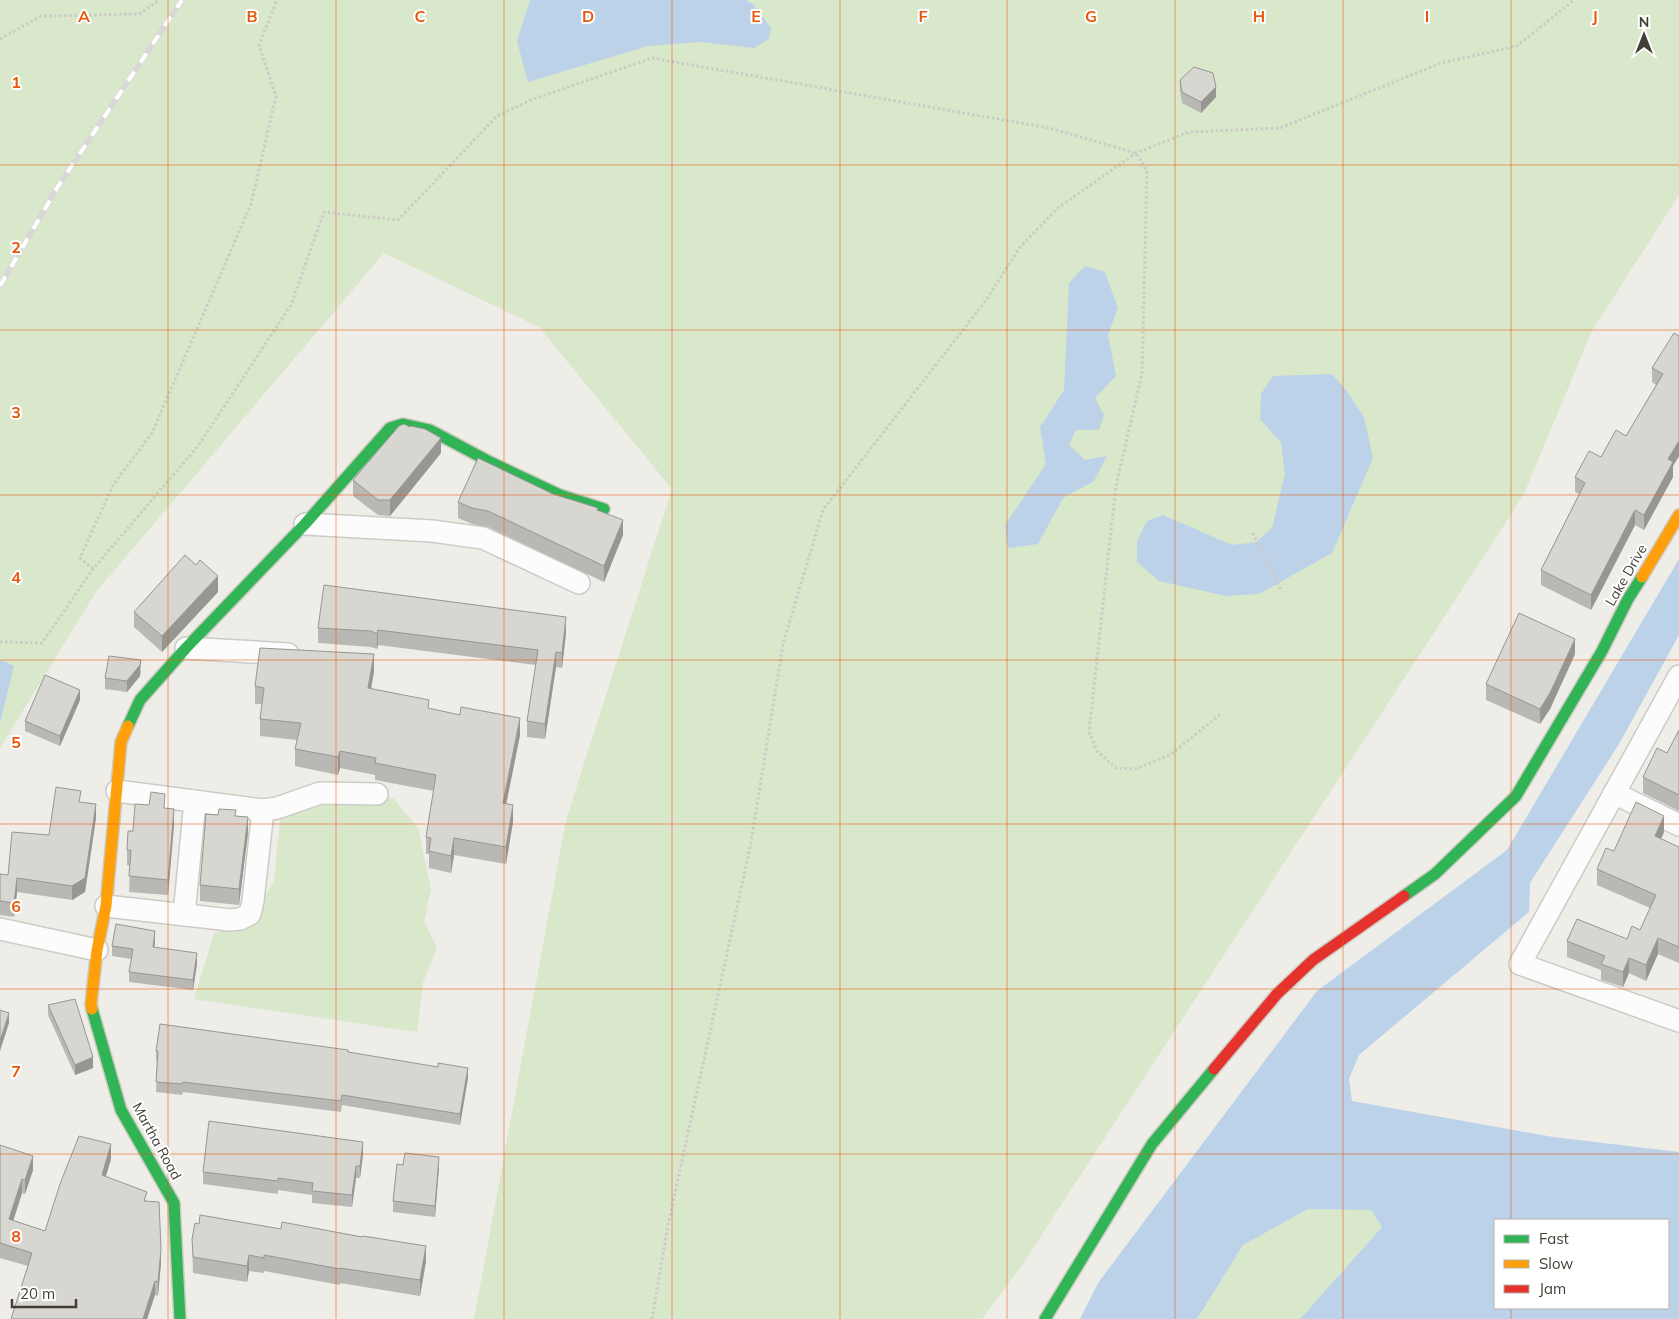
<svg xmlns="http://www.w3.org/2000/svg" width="1679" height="1319" font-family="Mulish,sans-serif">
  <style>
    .green { fill: #d9e7ca }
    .water { fill: #bcd2e9; fill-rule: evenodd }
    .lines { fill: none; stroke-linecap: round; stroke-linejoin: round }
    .street-casing { stroke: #cccbc6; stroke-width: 24 }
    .fast-casing { stroke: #cccac0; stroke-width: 14 }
    .slow-casing { stroke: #cccac0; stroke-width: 14 }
    .jam-casing { stroke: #cccac0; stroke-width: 14 }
    .path { stroke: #cccbc6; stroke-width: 3; stroke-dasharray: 2.5 2.5; stroke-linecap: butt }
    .street { stroke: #fcfcfc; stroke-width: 21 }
    .fast { stroke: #30b455; stroke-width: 11 }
    .slow { stroke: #ff9f0a; stroke-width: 11 }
    .jam { stroke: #e5322d; stroke-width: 11 }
    .rail-casing { stroke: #d8d8d7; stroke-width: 5.5 }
    .rail { stroke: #fff; stroke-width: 4; stroke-dasharray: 11; stroke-linecap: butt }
    .wall { fill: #b9b8b4 }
    .shaded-wall { fill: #969692 }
    .building { fill: #d7d6d1; stroke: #969692 }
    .grid { fill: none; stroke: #e8590c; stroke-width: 1; stroke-opacity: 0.55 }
    .labels { text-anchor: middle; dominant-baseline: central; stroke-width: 4; stroke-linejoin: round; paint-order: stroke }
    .street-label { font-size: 14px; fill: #433f35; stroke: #fff }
    .grid-label { font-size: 16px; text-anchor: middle; font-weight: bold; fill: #e8590c; stroke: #fff; stroke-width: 4; stroke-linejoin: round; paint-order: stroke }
  </style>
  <rect width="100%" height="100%" fill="#eeede8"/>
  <g class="green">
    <path d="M0,0h1679v195l-87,136 -69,165 -503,772 -38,51h-508l92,-499 106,-331 -133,-162 -155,-74 -288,339 -96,156z"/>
    <path d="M328,794l65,4 25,30 13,61 -7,32 13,27 -14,34 -6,50 -223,-33 20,-65 40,-19 20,-34 7,-72z"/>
    <path d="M1308,1209l63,1 11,17 -82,92h-103l46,-74z"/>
  </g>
  <g class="water">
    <path d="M530,0h215l8,4 18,24 -2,11 -15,9 -53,-6 -53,4 -120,36 -11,-41z"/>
    <path d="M1085,266l20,6 13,36 -10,27 8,41 -21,22 9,17 -5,15h-23l-7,15 16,15 22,-4 -13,25 -31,17 -25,46 -30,4 -3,-23 41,-61 -6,-37 24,-37 5,-107z"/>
    <path d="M1332,374l14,16 18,27 9,41 -41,95 -73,41 -33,2 -67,-15 -22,-19v-21l10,-20 16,-6 69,30 24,-3 16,-14 13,-54 -4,-31 -21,-24 1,-25 12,-18z"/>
    <path d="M1679,559v76l-60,109 -89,139 -1,29 -170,143 -10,24 3,22 201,36 126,15v167h-379l82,-92 -11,-17 -63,-1 -65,36 -46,74h-117l18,-36 219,-292 190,-141zM1495,1220h173v88h-173z"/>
    <path d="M0,660l14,6 -14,57z"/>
  </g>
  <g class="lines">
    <defs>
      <g id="street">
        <path d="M305,524l127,7 51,7 96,45"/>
        <path d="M186,648l102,6"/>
        <path d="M1679,676l-159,288 159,57"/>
        <path d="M117,791l146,19 14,-2 43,-15 57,1"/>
        <path d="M1614,793l65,32"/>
        <path d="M106,906l124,14 10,-1 10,-5 3,-13 10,-91"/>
        <path d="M184,915l11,-114"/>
        <path d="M0,929l97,21"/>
      </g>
      <g id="fast">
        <path d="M128,726l12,-26 46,-52 119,-124 85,-96 13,-4 27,6 60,32 70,33 44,14"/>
        <path d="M1404,896l31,-22 81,-78 86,-145 26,-52 14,-22"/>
        <path d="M92,1009l29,101 53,93 6,116"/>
        <path d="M1045,1319l107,-175 62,-75"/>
      </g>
      <g id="slow">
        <path d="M1642,577l37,-62"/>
        <path d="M92,1009l-1,-5 6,-54 9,-44 15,-164 7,-16"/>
      </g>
      <path id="jam" d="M1214,1069l63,-75 36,-34 91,-64"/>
    </defs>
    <use href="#street" class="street-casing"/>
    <use href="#fast" class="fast-casing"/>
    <use href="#slow" class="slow-casing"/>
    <use href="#jam" class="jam-casing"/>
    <g class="path">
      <path d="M0,39l41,-23 98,-2 20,-14"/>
      <path d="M1253,533l29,59"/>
      <path d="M93,569l-13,-11 33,-73 39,-52 99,-229 25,-108 -17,-51 18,-45"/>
      <path d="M0,642l42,1 51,-74 105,-123 93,-141 33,-93 74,8 99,-104 34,-16 121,-42 397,70 87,25 11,17 -5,204 -26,112 -27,246 8,19 19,17 19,1 35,-14 52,-42"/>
      <path d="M652,1319l16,-94 83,-382 32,-199 40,-134 161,-207 36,-56 38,-39 78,-55 53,-21 91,-4 161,-65 76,-17 57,-46"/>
    </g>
    <use href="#street" class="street"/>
    <use href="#fast" class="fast"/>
    <use href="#slow" class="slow"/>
    <use href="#jam" class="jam"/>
    <defs>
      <path id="rail" d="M0,286l57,-98 125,-188"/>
    </defs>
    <use href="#rail" class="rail-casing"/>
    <use href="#rail" class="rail"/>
  </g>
  <g class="wall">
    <path d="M1180,80l36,17 -15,16 -19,-10 -2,-13z"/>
    <path d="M1679,336v120l-6,10v11l-29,53 -9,-5 -44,85 -50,-25v-15l38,-76 -4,-2v-15l26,-20 25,-21 30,-51 -4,-3v-14z"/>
    <path d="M410,427l31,26 -51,63 -12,-1 -25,-19v-16z"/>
    <path d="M553,494l45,16 25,25 -19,47 -116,-55 -16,-3 -14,-6v-16z"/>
    <path d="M218,592l-56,60 -28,-25v-15z"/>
    <path d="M318,628l248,5 -4,35 -6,-1 -11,72 -18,-2v-16l9,-56 -158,-20 -1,4 -6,-2 -53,-4z"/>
    <path d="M1575,654l-25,55 -10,15 -54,-24v-16z"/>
    <path d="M141,671l-1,5 -13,16 -22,-3v-11z"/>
    <path d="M374,671l-3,18 58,20 91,26 -14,69 7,18 -7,42 -52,-9 -3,18 -22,-5v-14h-3v-17l8,-46 -59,-11v-5l-35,-7 -2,7 -43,-9v-17l2,-9 -37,-4v-17l2,-15h-7v-18z"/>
    <path d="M80,700l-20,46 -35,-15v-10z"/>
    <path d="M1679,730v81l-36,-18v-16l24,-24z"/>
    <path d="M81,802l15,16 -11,74 -13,8 -55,-8 -3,25 -14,-2v-41l8,1 41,-40z"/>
    <path d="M165,808l9,17 -6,70 -39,-3 1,-26 -3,-1v-15l6,-19z"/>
    <path d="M218,815l18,1 12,17 -9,72 -39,-4v-16z"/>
    <path d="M1664,832l-3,7 18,8v116l-21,-9 -12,27 -17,-8 -6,14 -22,-7v-10l-34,-13v-16l60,-2 13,-9 10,-22 -53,-23v-16l17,-18z"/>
    <path d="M155,942l-1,5 43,17 -4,26 -64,-8v-10l2,-13 -19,-3v-10z"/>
    <path d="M48,1005l45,63 -18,7 -27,-60z"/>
    <path d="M156,1051l192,1 120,26 -8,47 -118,-20 -1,7 -158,-20 -1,3 -26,-3 1,-31h-1z"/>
    <path d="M0,1145l33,25 -8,24 -3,-1 -9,28 32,10 66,-72 -5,17 41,25 14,62 -3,33 -3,-1 -8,24h-136l17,-53 -28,-8z"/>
    <path d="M363,1154l-3,24h-4l-4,29 -40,-4v-8l-34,-5v4l-75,-10v-12z"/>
    <path d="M403,1165l36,2 -4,50 -42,-5v-11z"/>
    <path d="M192,1239l234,22 -6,35 -80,-13v2l-76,-14v2l-15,-2 -2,11 -54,-9z"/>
  </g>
  <g class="shaded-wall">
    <path d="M1216,87v10l-15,16v-11z"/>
    <path d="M441,438v15l-51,63v-16z"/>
    <path d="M1679,441v15l-6,10v11l-29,53v-15l24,-56z"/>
    <path d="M1635,510v15l-44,85v-15z"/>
    <path d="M623,520v15l-19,47v-16z"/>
    <path d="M218,576v16l-56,60v-16z"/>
    <path d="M566,617v16l-4,35v-15z"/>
    <path d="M378,630v15l-1,4v-15z"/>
    <path d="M1575,639v15l-25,55 -10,15v-15z"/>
    <path d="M556,652v15l-11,72v-15z"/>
    <path d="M374,654v17l-6,35v-18z"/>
    <path d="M141,660l-1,16 -13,16v-11z"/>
    <path d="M80,690v10l-20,46v-10z"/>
    <path d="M520,718v17l-17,85v-17z"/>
    <path d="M340,751v17l-2,7v-18z"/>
    <path d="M96,804v14l-11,74 -13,8v-14z"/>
    <path d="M513,805v17l-7,42v-17z"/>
    <path d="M174,809v16l-6,70v-15z"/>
    <path d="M1664,816v16l-9,20v-16z"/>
    <path d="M248,817v16l-9,72v-16z"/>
    <path d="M454,838v17l-3,18v-17z"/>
    <path d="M17,878v14l-3,25v-14z"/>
    <path d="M155,931v11l-2,15v-10z"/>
    <path d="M1658,938v16l-12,27v-16z"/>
    <path d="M197,953v11l-4,26v-10z"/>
    <path d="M1629,958v15l-6,14v-15z"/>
    <path d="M9,1013v10l-9,28v-10z"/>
    <path d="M93,1057v11l-18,7v-10z"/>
    <path d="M468,1068v10l-8,47v-11z"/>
    <path d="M363,1142v12l-3,24v-12z"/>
    <path d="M111,1144v15l-9,30v-14z"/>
    <path d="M33,1156v14l-8,24v-14z"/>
    <path d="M439,1157v10l-4,50v-11z"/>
    <path d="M356,1166v12l-4,29v-12z"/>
    <path d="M22,1179v14l-13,41v-15z"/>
    <path d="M426,1246v15l-6,35v-16z"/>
    <path d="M161,1249v14l-3,33v-14z"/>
    <path d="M249,1255v16l-2,11v-16z"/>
    <path d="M155,1281v14l-8,24h-4z"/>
  </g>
  <g class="building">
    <path d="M1194,67l19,6 3,14 -15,15 -19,-10 -2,-12z"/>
    <path d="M1674,333l5,3v105l-11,18 5,3 -29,53 -9,-5 -44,85 -50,-25 44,-87 -10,-6 14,-26 12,6 15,-27 10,6 37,-62 -11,-6z"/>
    <path d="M404,424l6,3 1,-1 14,3 16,9 -51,62h-12l-25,-20 46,-54z"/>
    <path d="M478,458l75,36 45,14 -1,2 26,10 -19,46 -116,-55 -16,-3 -14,-6z"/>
    <path d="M185,555l11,10 4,-5 18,16 -56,60 -28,-24z"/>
    <path d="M324,585l242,32 -4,36 -6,-1 -11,72 -18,-3 11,-71 -160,-20 -1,4 -6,-3 -53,-3z"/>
    <path d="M1519,613l56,26 -25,54 -10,16 -54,-25z"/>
    <path d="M260,648l114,6 -6,34 61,12 -1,8 32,7 1,-8 59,11 -17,85 10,2 -7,42 -52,-9 -3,18 -22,-5 2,-13 -5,-1 10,-62 -61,-12 1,-5 -36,-7 -2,6 -43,-8 6,-26 -41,-4 4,-31 -9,-2z"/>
    <path d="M109,656l32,4 -1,5 -13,16 -22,-3z"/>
    <path d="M45,675l35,15 -20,46 -35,-15z"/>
    <path d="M1679,730v65l-36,-18 14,-29 10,5z"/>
    <path d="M56,787l25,4 -2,11 17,2 -11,74 -13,8 -55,-8 -3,25 -14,-2v-27l8,1 4,-43 37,3z"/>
    <path d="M151,792l14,2 -1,14 10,1 -6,71 -39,-4 2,-26h-4l1,-19h5l2,-27 14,1z"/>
    <path d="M1636,802l28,14 -9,20 24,11v100l-21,-9 -12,27 -17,-7 -6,14 -22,-8 4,-8 -38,-15 10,-22 50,20 5,-13 8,4 16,-35 -59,-26 9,-21 8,3z"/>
    <path d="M219,809l17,1 -1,6 13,1 -9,72 -39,-4 6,-71 12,1z"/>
    <path d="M116,924l39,7 -2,16 44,6 -4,27 -64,-8 4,-23 -21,-3z"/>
    <path d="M75,999l18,58 -18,8 -27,-60z"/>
    <path d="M0,1010l9,3 -9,28z"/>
    <path d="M160,1024l188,26v2l90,15v-4l30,5 -8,46 -118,-19 -1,6 -158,-19 -1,2 -26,-2 2,-31h-2z"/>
    <path d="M209,1121l154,21 -3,24h-4l-4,29 -40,-4 1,-8 -35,-5v3l-75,-9z"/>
    <path d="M79,1136l32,8 -9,31 45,17 -3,9 15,1 2,47 -3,33 -3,-1 -12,38h-132l21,-66 -32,-10v-98l33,11 -8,24 -3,-1 -13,40 36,12 15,-47z"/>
    <path d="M405,1153l34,4 -4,49 -42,-5 4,-37 6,1z"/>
    <path d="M200,1215l81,14 1,-7 80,15 1,-1 63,10 -6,34 -80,-12v1l-76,-14v3l-15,-3 -2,11 -54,-9 -1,-18 3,-16 4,1z"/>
  </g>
  <path class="grid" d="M168,0v1319M336,0v1319M504,0v1319M672,0v1319M840,0v1319M1007,0v1319M1175,0v1319M1343,0v1319M1511,0v1220M0,165h1679M0,330h1679M0,495h1679M0,660h1679M0,824h1679M0,989h1679M0,1154h1679M1511,1308v11"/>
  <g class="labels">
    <g class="street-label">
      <text transform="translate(1626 575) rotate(-60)">Lake Drive</text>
      <text transform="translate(157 1141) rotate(61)">Martha Road</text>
    </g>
  </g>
  <g class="grid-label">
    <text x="84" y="22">A</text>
    <text x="252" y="22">B</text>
    <text x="420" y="22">C</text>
    <text x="588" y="22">D</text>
    <text x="756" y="22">E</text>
    <text x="923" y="22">F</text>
    <text x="1091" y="22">G</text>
    <text x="1259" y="22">H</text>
    <text x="1427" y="22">I</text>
    <text x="1595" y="22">J</text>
    <text x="16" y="88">1</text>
    <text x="16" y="253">2</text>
    <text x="16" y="418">3</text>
    <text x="16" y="583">4</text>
    <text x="16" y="748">5</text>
    <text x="16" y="912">6</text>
    <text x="16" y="1077">7</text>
    <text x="16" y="1242">8</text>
  </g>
  <rect x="1494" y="1219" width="175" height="90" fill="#ffffff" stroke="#b4b2ae"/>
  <rect x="1504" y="1235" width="25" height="8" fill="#30b455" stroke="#b4b2ae"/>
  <text x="1539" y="1244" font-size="15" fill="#433f35">Fast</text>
  <rect x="1504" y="1260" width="25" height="8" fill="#ff9f0a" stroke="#b4b2ae"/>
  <text x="1539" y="1269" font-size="15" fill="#433f35">Slow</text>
  <rect x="1504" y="1285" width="25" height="8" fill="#e5322d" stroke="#b4b2ae"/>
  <text x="1539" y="1294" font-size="15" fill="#433f35">Jam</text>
  <g transform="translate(1644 35)" stroke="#ffffff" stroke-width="4" paint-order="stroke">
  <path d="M0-4L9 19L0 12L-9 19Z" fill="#433f35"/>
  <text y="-8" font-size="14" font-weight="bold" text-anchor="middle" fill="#433f35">N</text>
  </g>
  <path d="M12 1299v8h64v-8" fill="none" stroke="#433f35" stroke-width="2.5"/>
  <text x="20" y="1299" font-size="15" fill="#433f35" stroke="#ffffff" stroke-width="4" paint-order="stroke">20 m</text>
</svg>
